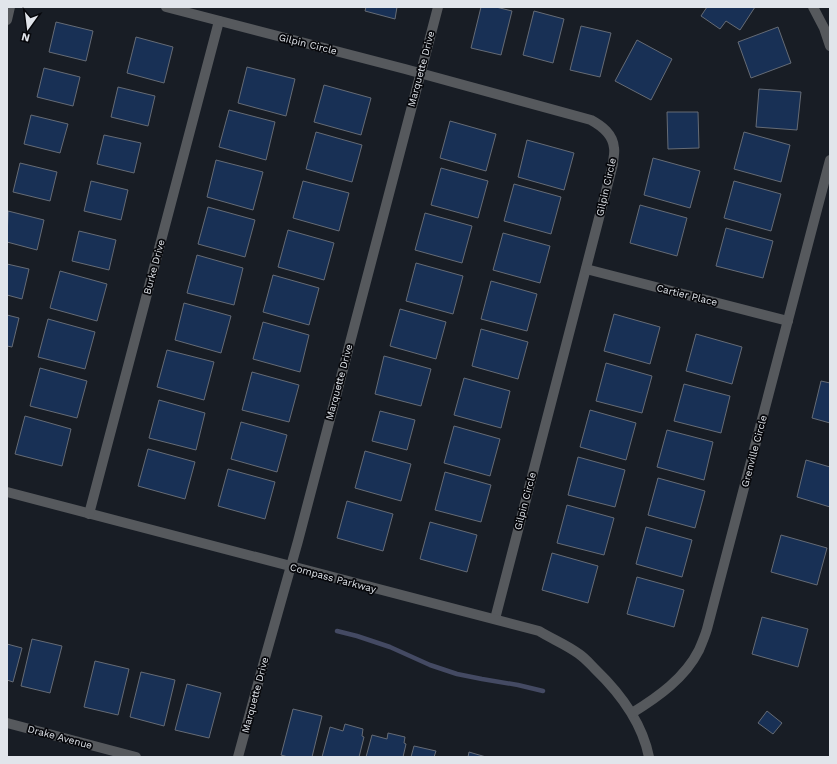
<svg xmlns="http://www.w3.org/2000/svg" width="837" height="764" font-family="'Work Sans',sans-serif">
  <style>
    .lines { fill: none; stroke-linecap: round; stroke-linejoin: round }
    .stream { stroke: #444a63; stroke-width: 4.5 }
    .building { fill: #183055; stroke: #656b75 }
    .street { stroke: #56595d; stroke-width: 10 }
    .labels { text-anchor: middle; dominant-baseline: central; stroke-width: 3.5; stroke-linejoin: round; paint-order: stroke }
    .street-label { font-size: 10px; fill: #e1e5eb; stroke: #06070b }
  </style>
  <rect width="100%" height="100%" fill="#181d25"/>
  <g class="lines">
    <path class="stream" d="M337,631l20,5 33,11 40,18 27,9 25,5 36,6 25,6"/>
  </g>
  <g class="building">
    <path d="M366,7h31l-2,12 -30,-8z"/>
    <path d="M481,7h15l16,4 -11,44 -30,-7z"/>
    <path d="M707,7h48l-15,23 -14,-9 -6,8 -19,-13z"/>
    <path d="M534,11l30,8 -11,44 -30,-8z"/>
    <path d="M56,22l37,9 -7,30 -37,-9z"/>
    <path d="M581,26l30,7 -11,44 -30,-7z"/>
    <path d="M778,27l13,36 -40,15 -13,-36z"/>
    <path d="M136,37l37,10 -9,36 -37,-10z"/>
    <path d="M637,40l35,19 -21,41 -36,-19z"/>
    <path d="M247,67l48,12 -9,37 -48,-13z"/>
    <path d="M44,68l36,9 -7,29 -36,-9z"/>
    <path d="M324,85l47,13 -10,37 -47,-13z"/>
    <path d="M118,87l37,9 -7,30 -37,-9z"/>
    <path d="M759,89l42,3 -4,38 -41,-3z"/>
    <path d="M229,110l46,12 -9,38 -47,-13z"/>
    <path d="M667,112h31l1,36 -31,1z"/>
    <path d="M31,115l37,9 -8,29 -36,-9z"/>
    <path d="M450,121l46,13 -10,37 -46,-13z"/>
    <path d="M316,132l46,13 -10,37 -46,-13z"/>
    <path d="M744,132l46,13 -9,37 -47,-13z"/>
    <path d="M104,135l37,8 -7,30 -37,-9z"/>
    <path d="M527,140l47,13 -10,37 -46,-13z"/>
    <path d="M653,158l47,13 -10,37 -46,-13z"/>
    <path d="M216,160l47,12 -10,38 -46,-13z"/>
    <path d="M20,163l37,9 -7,29 -37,-9z"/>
    <path d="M441,168l47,13 -10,37 -47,-13z"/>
    <path d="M91,181l37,9 -7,30 -37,-9z"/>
    <path d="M303,181l46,12 -10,38 -46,-13z"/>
    <path d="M734,181l47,13 -10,37 -47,-13z"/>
    <path d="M514,184l47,13 -10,37 -47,-13z"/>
    <path d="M640,205l47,13 -10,38 -47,-13z"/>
    <path d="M208,207l47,13 -10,37 -47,-13z"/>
    <path d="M8,211l36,9 -7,30 -30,-8z"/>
    <path d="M425,213l47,13 -10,37 -47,-13z"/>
    <path d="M726,228l47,13 -10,37 -47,-12z"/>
    <path d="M288,230l46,13 -10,37 -46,-13z"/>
    <path d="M79,231l37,9 -7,30 -37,-9z"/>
    <path d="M503,233l47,13 -10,37 -47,-13z"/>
    <path d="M197,255l46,13 -9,37 -47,-12z"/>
    <path d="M416,263l47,13 -10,38 -47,-13z"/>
    <path d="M7,264l22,5 -7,30 -15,-4z"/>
    <path d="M60,271l47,13 -10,37 -47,-13z"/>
    <path d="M273,275l46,13 -10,37 -46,-13z"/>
    <path d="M491,281l46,13 -10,37 -46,-12z"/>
    <path d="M184,303l47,13 -10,37 -46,-13z"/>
    <path d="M400,309l46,13 -10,37 -46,-13z"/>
    <path d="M614,314l46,13 -10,37 -46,-13z"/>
    <path d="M7,315l12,3 -7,29 -5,-1z"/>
    <path d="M48,319l47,13 -10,37 -47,-12z"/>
    <path d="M263,322l46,13 -9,37 -47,-13z"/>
    <path d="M481,329l47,13 -10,37 -46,-13z"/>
    <path d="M696,334l46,13 -10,37 -46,-13z"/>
    <path d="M167,350l47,12 -10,38 -47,-13z"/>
    <path d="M384,356l47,13 -10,37 -46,-12z"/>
    <path d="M606,363l46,13 -10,37 -46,-12z"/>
    <path d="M40,368l47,13 -10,37 -47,-12z"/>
    <path d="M252,372l47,13 -10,37 -47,-12z"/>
    <path d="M464,378l46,13 -9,37 -47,-13z"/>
    <path d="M821,381l9,2v40l-18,-5z"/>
    <path d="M684,384l46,12 -9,37 -47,-12z"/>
    <path d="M159,400l46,13 -9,37 -47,-12z"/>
    <path d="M590,410l46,13 -10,37 -46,-13z"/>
    <path d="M380,411l35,9 -8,30 -35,-9z"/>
    <path d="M25,416l46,13 -9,37 -47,-12z"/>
    <path d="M241,422l46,13 -10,37 -46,-13z"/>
    <path d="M454,426l46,13 -10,37 -46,-13z"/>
    <path d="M667,430l46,12 -9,38 -47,-13z"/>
    <path d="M148,449l47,13 -10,37 -47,-13z"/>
    <path d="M365,451l46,13 -10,37 -46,-13z"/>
    <path d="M578,457l47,13 -10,37 -47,-12z"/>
    <path d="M806,460l24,7v40l-33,-10z"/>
    <path d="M228,469l47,13 -10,37 -47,-13z"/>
    <path d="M445,472l46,13 -10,37 -46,-12z"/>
    <path d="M658,478l47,13 -10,37 -47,-13z"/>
    <path d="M347,501l46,13 -10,37 -46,-13z"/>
    <path d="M567,505l47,13 -10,37 -47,-12z"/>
    <path d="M430,522l47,13 -10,37 -47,-13z"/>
    <path d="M646,527l46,13 -10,37 -46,-13z"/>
    <path d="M781,535l46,13 -10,37 -46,-13z"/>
    <path d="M552,553l46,13 -10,37 -46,-13z"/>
    <path d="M637,577l47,13 -10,37 -47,-13z"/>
    <path d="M762,617l46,12 -10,38 -46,-13z"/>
    <path d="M32,639l30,7 -12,47 -29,-7z"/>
    <path d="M7,644l15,4 -9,34 -6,-2z"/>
    <path d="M95,661l34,8 -11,46 -34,-8z"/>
    <path d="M141,672l34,8 -11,46 -34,-9z"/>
    <path d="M187,684l34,9 -12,45 -34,-8z"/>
    <path d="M293,709l29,7 -10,41h-24l-7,-2z"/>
    <path d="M767,711l15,12 -9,11 -15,-11z"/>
    <path d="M345,724l18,5 -1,7 2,1 -5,20h-37l8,-30 13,4z"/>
    <path d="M388,733l17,4 -1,6 2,1 -3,13h-37l6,-22 15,4z"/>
    <path d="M414,746l22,5 -2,6h-23z"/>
    <path d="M469,752l17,5h-18z"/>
  </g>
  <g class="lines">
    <g class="street">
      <path d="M166,7l239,62 186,51c11,6 22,14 23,28 1,5 -1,11 -1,16l-118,455"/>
      <path d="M813,7l11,21 6,18"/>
      <path d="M7,20l3,-13"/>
      <path d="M586,269l202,52"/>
      <path d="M7,492l532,139c13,8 28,14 40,23 6,4 11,10 16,15 25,24 47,53 54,88"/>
      <path d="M89,514l130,-493"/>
      <path d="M632,713c26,-16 53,-35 67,-63 3,-7 6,-14 8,-21l123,-469"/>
      <path d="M7,723l129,34"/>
      <path d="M238,757l27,-99 33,-117 140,-534"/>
    </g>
  </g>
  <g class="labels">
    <g class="street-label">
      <text transform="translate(308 44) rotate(14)">Gilpin Circle</text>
      <text transform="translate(421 69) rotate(-75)">Marquette Drive</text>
      <text transform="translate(606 187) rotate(-77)">Gilpin Circle</text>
      <text transform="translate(154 267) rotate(-75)">Burke Drive</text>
      <text transform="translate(687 295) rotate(14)">Cartier Place</text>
      <text transform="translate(339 382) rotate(-75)">Marquette Drive</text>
      <text transform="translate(754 451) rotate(-75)">Grenville Circle</text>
      <text transform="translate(525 501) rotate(-75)">Gilpin Circle</text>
      <text transform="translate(333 578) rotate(15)">Compass Parkway</text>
      <text transform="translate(255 695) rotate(-75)">Marquette Drive</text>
      <text transform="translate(60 737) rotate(15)">Drake Avenue</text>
    </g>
  </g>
  <rect width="837" height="764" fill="none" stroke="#e1e5eb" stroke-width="16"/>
  <g transform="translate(28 28) rotate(194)" stroke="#06070b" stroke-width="3" paint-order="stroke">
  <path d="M0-3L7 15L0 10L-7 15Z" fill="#e1e5eb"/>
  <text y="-6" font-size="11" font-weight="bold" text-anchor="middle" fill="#e1e5eb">N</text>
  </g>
</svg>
